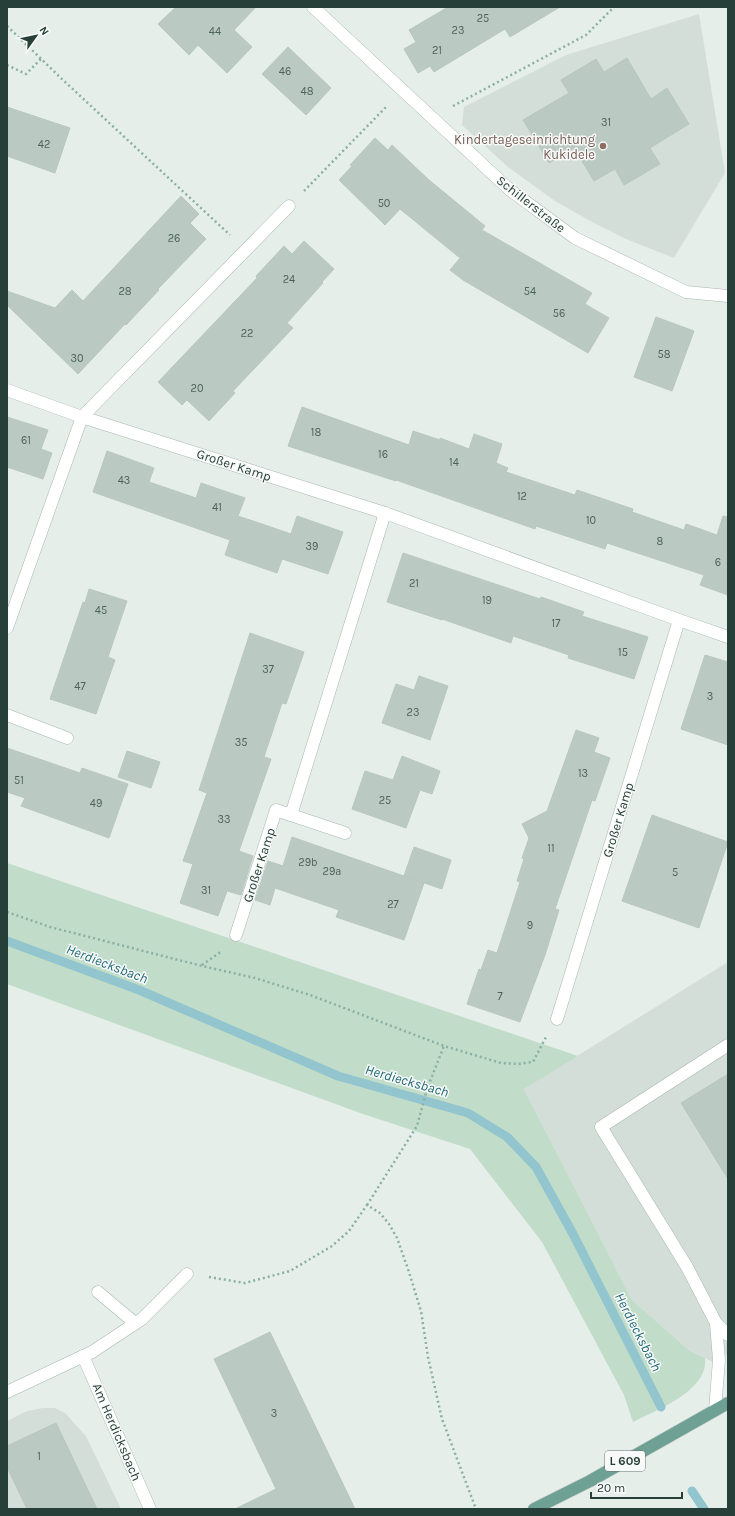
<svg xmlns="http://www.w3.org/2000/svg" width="735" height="1516" font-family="Karla,sans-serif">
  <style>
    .built { fill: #d4ded9 }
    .green { fill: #c1ddc9 }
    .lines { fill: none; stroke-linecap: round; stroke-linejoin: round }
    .stream { stroke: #92c5ce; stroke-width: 9 }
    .building { fill: #bbc9c3; stroke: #b9c7c1 }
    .lane-casing { stroke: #a9b6b1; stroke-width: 13 }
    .street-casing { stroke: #a9b6b1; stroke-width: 13 }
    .primary-casing { stroke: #c2c9c7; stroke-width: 13 }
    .path { stroke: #89afa3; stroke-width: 2.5; stroke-dasharray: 2 3; stroke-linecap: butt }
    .lane { stroke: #fff; stroke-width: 12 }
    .street { stroke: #fff; stroke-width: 12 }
    .primary { stroke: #6ea093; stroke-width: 12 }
    .education-dot { fill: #8d6e63; stroke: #f7faf8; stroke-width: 1.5 }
    .labels { text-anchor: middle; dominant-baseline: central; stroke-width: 3; stroke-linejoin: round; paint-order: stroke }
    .number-label { font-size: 11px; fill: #4b625b }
    .shield { fill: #f7faf8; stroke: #657772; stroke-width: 1 }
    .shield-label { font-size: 12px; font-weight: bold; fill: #263f38 }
    .education-label { font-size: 13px; fill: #785e54; stroke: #f7faf8; text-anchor: end }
    .street-label { font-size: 13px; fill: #263f38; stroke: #f7faf8 }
    .water-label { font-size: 14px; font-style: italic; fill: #236978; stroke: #f7faf8 }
  </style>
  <rect width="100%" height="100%" fill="#e6eeea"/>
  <g class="built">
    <path d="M699,14l26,159 -51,85 -48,-19 -32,-16 -39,-22 -47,-34 -46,-42 2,-18 102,-52z"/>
    <path d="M728,962v392l-13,9 -25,-12 -58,-51 -108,-211z"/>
    <path d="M43,1408h12l10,5 21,23 35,73h-114v-88l20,-10z"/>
  </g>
  <path class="green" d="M7,863l571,193 -54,33 108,211 58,51 15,7c4,33 -49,52 -72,64l-9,-27 -82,-153 -72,-93 -107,-35 -356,-130z"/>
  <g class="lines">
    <g class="stream">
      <path d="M7,941l132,49 199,86 130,37 39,24 29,30 37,67 88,173"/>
      <path d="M692,1491l12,18"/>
    </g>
  </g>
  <g class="building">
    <path d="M176,7h80l-22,23 18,17 -25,26 -29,-28 -9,10 -31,-31z"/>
    <path d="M448,7h112l-50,30 -5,-8 -71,43 -4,-6 -12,7 -14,-24 12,-7 -7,-12z"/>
    <path d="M288,47l43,41 -25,27 -44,-41z"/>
    <path d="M627,58l24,41 16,-11 22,36 -39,24 10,16 -36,21 -9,-16 -21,12 -20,-33 -25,15 -26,-43 46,-27 -8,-13 35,-21 8,13z"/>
    <path d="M7,107l63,21 -15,45 -48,-17z"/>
    <path d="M375,138l13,12 4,-5 37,35 56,46 -3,4 110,63 -7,11 24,14 -21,35 -125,-73 -13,-10 10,-12 -60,-49 -15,16 -46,-45 13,-14 -2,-1z"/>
    <path d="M181,196l18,18 -9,9 16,16 -48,50 1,1 -33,35 -1,-1 -47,50 -71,-69v-14l48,17 17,-18 11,11z"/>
    <path d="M304,241l30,28 -12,13 1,1 -36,40 6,5 -60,63 2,2 -26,28 -22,-21 -5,5 -24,-23 99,-104 -1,-2 28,-30 8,8z"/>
    <path d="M656,317l38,14 -22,60 -38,-14z"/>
    <path d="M302,407l107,38 4,-14 27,9v-2l29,11 5,-15 28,10 -6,19 12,5 -2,4 69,23 2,-5 56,19 -1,3 52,18 2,-6 31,11 6,-19 5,1v78l-28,-10 4,-10 -97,-32 -2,6 -69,-23 -1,3 -139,-49v1l-108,-35z"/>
    <path d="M7,417l41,13 -7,19 11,4 -9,26 -36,-12z"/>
    <path d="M107,451l47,17 -5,14 47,16 5,-15 44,15 -7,18 27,9 26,9 6,-18 46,16 -15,42 -46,-15 -5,14 -52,-18 5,-15 -137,-48z"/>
    <path d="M403,553l137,46 1,-2 43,15 -2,4 66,21 -14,42 -66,-21 1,-3 -56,-19 -2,7 -69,-24v1l-55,-18z"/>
    <path d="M89,589l38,12 -19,56 7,3 -19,54 -46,-15 33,-97 2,1z"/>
    <path d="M250,633l54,19 -18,52 -4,-1 -18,54 7,2 -32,92 14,5 -12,39 -14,-4 -9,25 -38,-13 13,-39 -10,-3 24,-68 -8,-3z"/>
    <path d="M705,655l23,7v83l-47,-16z"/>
    <path d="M419,676l29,10 -18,54 -48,-17 14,-39 18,6z"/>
    <path d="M576,730l23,8 -5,14 16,6 -15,43 -3,-1 -37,109 4,1 -14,45 -25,67 -53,-18 12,-35 2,1 7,-20 9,3 23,-71 -3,-1 7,-22 -2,-1 7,-20 -7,-14 25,-13z"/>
    <path d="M7,748l73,25 2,-5 46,16 -19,54 -88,-32 4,-8 -18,-6z"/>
    <path d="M127,751l33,11 -9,26 -33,-11z"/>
    <path d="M402,756l38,15 -8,23 -12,-4 -14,38 -54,-19 13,-38 28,9z"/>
    <path d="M652,815l76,27 -29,86 -77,-27z"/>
    <path d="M292,837l132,46 -20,57 -68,-23 3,-7 -64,-22 -5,17 -15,-5 13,-39 15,5z"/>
    <path d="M414,847l37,13 -9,29 -38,-13z"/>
    <path d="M728,1074v105l-47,-76z"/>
    <path d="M270,1332l85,177h-120l41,-20 -62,-130z"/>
    <path d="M56,1423l41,86h-70l-20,-42v-21z"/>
  </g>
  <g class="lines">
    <defs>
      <g id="lane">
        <path d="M728,1045l-127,82 86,140 29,56 12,12"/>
        <path d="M98,1292l37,31"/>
        <path d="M715,1410l4,-50 -3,-37"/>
      </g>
      <g id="street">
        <path d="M313,7l197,183 65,48 111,54 42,4"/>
        <path d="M7,390l75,27 303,96 294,107 49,17"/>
        <path d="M7,628l75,-211 207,-211"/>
        <path d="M7,715l60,23"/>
        <path d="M291,815l54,18"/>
        <path d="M236,935l40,-125 15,5 94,-302"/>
        <path d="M557,1019l122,-399"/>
        <path d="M83,1356l67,153"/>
        <path d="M7,1392l85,-40 50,-33 45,-45"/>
      </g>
      <path id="primary" d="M534,1509l56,-28 138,-78"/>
    </defs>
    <use href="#lane" class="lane-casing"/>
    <use href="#street" class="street-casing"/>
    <use href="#primary" class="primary-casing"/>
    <g class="path">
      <path d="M7,26l56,54 167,155"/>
      <path d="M7,65l19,9 15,-15"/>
      <path d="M453,106l133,-71 28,-28"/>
      <path d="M304,191l83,-85"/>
      <path d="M7,912l43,15 152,39 53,12 55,17 134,51 57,17 17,1 15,-2 13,-25"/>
      <path d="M202,965l20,-14"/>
      <path d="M367,1205l50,-79 10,-37 17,-43"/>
      <path d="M209,1277l36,6 45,-12 42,-25 17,-15 18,-26 13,8 9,11 8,14 11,31 13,42 7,46 14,62 34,90"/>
    </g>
    <use href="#lane" class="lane"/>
    <use href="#street" class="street"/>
    <use href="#primary" class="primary"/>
  </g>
  <circle class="education-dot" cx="603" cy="146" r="4"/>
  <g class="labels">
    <g class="number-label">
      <text x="483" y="18">25</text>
      <text x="458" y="30">23</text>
      <text x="215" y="31">44</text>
      <text x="437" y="50">21</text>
      <text x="285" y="71">46</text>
      <text x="307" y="91">48</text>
      <text x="606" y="122">31</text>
      <text x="44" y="144">42</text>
      <text x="384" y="203">50</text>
      <text x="174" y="238">26</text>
      <text x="289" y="279">24</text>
      <text x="125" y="291">28</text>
      <text x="530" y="291">54</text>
      <text x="559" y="313">56</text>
      <text x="247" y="333">22</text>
      <text x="664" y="354">58</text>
      <text x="77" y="358">30</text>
      <text x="197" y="388">20</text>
      <text x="316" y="432">18</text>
      <text x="26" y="440">61</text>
      <text x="383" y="454">16</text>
      <text x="454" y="462">14</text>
      <text x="124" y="480">43</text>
      <text x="522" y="496">12</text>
      <text x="217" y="507">41</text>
      <text x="591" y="520">10</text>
      <text x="660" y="541">8</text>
      <text x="312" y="546">39</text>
      <text x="718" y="562">6</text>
      <text x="414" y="583">21</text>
      <text x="487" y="600">19</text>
      <text x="101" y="610">45</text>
      <text x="556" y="623">17</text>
      <text x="623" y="652">15</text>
      <text x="268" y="669">37</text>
      <text x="80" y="686">47</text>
      <text x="710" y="696">3</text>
      <text x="413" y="712">23</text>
      <text x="241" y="742">35</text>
      <text x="583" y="773">13</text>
      <text x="19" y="780">51</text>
      <text x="385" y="800">25</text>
      <text x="96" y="803">49</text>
      <text x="224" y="819">33</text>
      <text x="551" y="848">11</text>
      <text x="308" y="862">29b</text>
      <text x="332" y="871">29a</text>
      <text x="675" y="872">5</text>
      <text x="206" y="890">31</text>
      <text x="393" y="904">27</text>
      <text x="530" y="925">9</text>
      <text x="500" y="996">7</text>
      <text x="274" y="1413">3</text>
      <text x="39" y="1456">1</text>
    </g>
    <rect class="shield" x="605" y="1451" width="40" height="20" rx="3"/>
    <g class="shield-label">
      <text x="625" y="1461">L 609</text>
    </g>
    <g class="education-label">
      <text x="595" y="139">Kindertageseinrichtung<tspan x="595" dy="15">Kukidele</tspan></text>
    </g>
    <g class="street-label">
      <text transform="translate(531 204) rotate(38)">Schillerstraße</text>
      <text transform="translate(234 465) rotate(18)">Großer Kamp</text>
      <text transform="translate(618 820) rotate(-73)">Großer Kamp</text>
      <text transform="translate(259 865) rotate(-72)">Großer Kamp</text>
      <text transform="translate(117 1432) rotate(67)">Am Herdicksbach</text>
    </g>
    <g class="water-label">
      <text transform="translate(107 964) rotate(21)">Herdiecksbach</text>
      <text transform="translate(407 1081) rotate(16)">Herdiecksbach</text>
      <text transform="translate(638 1332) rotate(63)">Herdiecksbach</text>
    </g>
  </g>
  <rect width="735" height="1516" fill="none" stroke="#263f38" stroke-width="16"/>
  <g transform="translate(36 36) rotate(57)" stroke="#f7faf8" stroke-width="3" paint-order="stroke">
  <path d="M0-3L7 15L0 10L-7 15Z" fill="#263f38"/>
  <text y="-6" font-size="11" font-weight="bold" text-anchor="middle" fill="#263f38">N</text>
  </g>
  <path d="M591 1492v6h91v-6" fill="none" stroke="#263f38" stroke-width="2"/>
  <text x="597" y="1492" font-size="12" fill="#263f38" stroke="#f7faf8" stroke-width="3" paint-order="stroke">20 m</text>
</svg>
